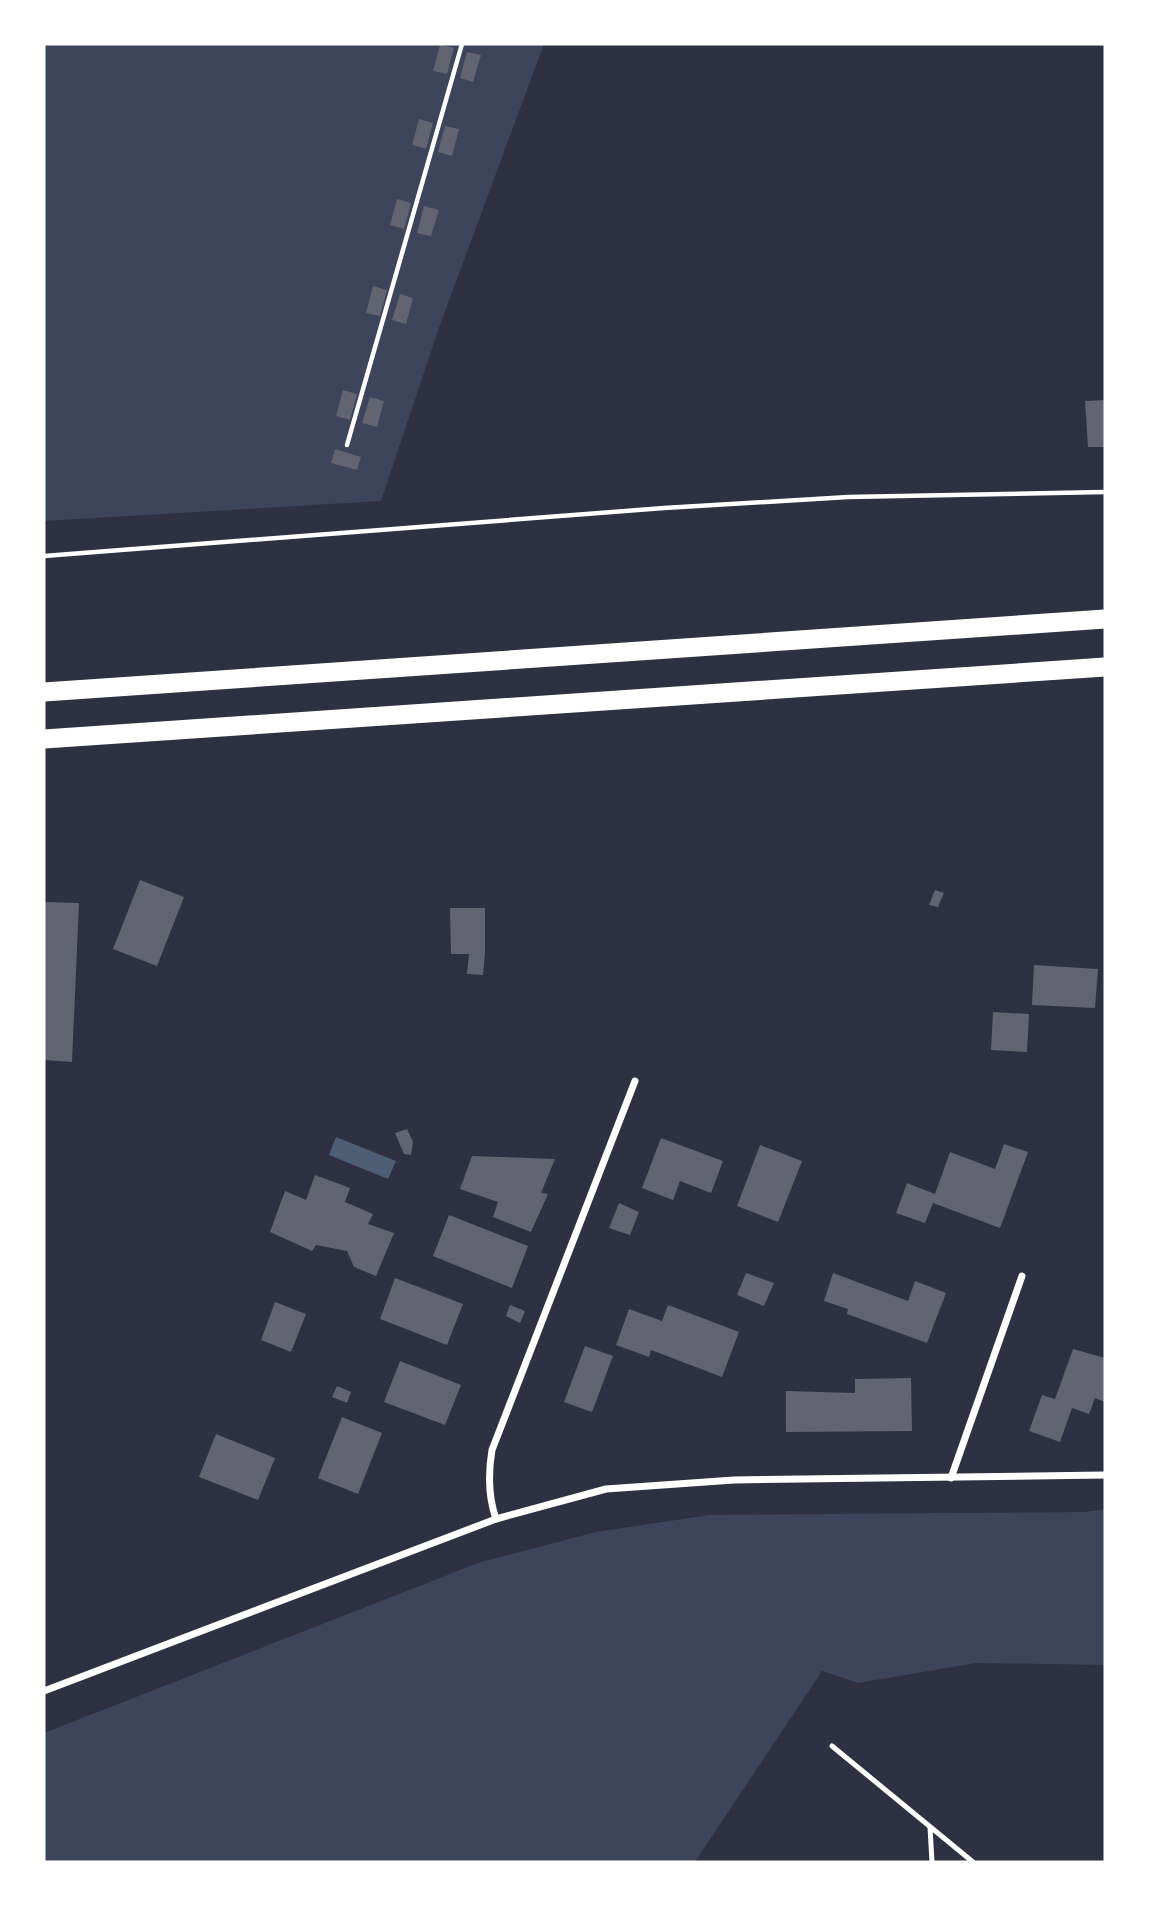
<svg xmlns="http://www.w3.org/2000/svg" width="1149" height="1906" font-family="Mulish,sans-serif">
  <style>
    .green { fill: #3c4559 }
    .water { fill: #4f5d75 }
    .building { fill: #626471 }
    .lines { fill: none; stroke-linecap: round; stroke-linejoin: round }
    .path { stroke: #fff; stroke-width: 4.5 }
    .service { stroke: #fff; stroke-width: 5 }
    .minor { stroke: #fff; stroke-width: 7 }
    .trunk { stroke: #fff; stroke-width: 19 }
  </style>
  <rect width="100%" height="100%" fill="#2d3142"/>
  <g class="green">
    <path d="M44,44h500l-104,281 -59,176 -337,20z"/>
    <path d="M1105,1509v156l-129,-2 -118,20 -36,-12 -127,191h-651v-129l434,-170 118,-31 113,-17 376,-3z"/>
  </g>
  <path class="water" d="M336,1137l60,24 -8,18 -59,-24z"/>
  <g class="building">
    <path d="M440,45l14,3 -7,26 -14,-3z"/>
    <path d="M467,52l14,3 -8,27 -13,-4z"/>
    <path d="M419,119l14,4 -7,26 -14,-4z"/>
    <path d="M445,126l14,3 -7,27 -14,-4z"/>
    <path d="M397,199l14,4 -7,26 -14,-4z"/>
    <path d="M424,206l15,4 -8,26 -14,-3z"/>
    <path d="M373,286l14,4 -7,26 -14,-3z"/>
    <path d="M400,294l13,4 -7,26 -14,-4z"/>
    <path d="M343,390l14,4 -7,26 -14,-4z"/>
    <path d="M370,397l14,4 -7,26 -15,-4z"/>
    <path d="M1105,400v47h-17l-3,-46z"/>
    <path d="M335,449l26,8 -4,13 -26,-7z"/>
    <path d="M140,880l44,17 -27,69 -44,-17z"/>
    <path d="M935,890l9,3 -6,14 -9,-2z"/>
    <path d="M44,902l35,1 -7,159 -28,-2z"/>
    <path d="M450,908h35v46l-2,21 -16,-1 2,-20h-18z"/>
    <path d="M1034,965l64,4 -3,39 -63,-3z"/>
    <path d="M993,1012l36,2 -2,38 -36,-2z"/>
    <path d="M407,1129l6,13 -2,13 -7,-1 -9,-21z"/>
    <path d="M661,1138l62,23 -12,32 -31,-12 -7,19 -31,-12z"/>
    <path d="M1004,1144l24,8 -28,76 -67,-25 -8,20 -29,-10 11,-30 28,11 15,-42 45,17z"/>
    <path d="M760,1145l42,16 -24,61 -41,-16z"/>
    <path d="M472,1156l83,3 -14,34 7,1 -17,38 -38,-15 5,-15 -38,-13z"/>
    <path d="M315,1175l35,13 -5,14 28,12 -5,10 26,9 -18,43 -22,-9 -7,-16 -31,-6 -4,6 -42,-19 15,-41 21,9z"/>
    <path d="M619,1203l20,9 -9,23 -21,-7z"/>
    <path d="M449,1215l79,31 -16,42 -79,-32z"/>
    <path d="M746,1273l28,10 -10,23 -27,-11z"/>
    <path d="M833,1273l75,28 7,-20 31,12 -19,50 -80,-29 1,-5 -24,-8z"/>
    <path d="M395,1278l68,26 -16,41 -67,-26z"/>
    <path d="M275,1302l31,12 -15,38 -30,-12z"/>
    <path d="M510,1305l15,6 -5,12 -14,-7z"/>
    <path d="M668,1305l71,27 -17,45 -71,-27 -2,7 -33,-12 13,-36 33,12z"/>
    <path d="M585,1346l28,10 -21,56 -28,-10z"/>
    <path d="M1073,1349l32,9v44l-10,-4 -6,16 -17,-6 -12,34 -31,-11 13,-36 13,4z"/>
    <path d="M400,1361l61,24 -16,40 -61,-23z"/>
    <path d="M911,1378l1,53 -126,1v-41l69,2v-14z"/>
    <path d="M337,1386l14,6 -4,11 -15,-6z"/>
    <path d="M342,1417l40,16 -24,61 -40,-16z"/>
    <path d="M216,1434l59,24 -17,42 -59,-23z"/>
  </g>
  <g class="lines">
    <g class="path">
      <path d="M347,445l115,-401"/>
      <path d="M44,556l620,-48 184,-11 257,-5"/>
    </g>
    <g class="service">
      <path d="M832,1746l141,116"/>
      <path d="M930,1827l2,35"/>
    </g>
    <g class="minor">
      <path d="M951,1478l71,-202"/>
      <path d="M496,1519c-8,-23 -8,-45 -4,-69l143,-369"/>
      <path d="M44,1691l452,-172 110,-30 128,-9 371,-5"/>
    </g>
    <g class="trunk">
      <path d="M44,692l1061,-73"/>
      <path d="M44,739l1061,-72"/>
    </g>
  </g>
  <rect width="1149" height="1906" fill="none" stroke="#ffffff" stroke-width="91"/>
</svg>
